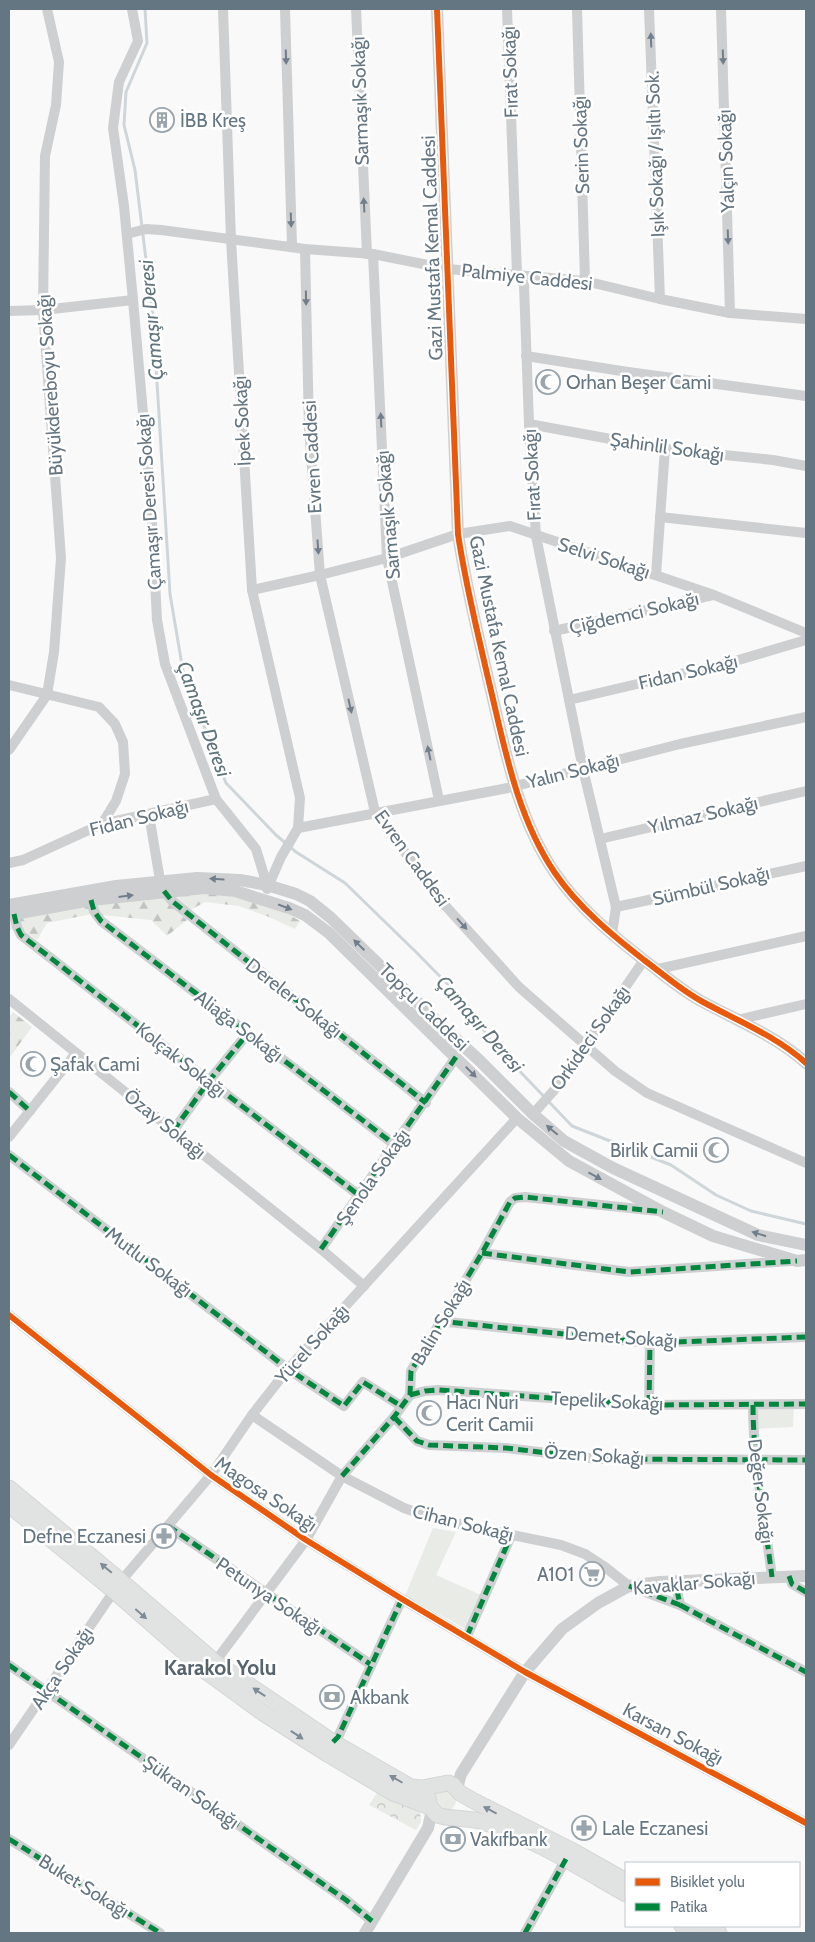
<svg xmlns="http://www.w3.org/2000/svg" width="815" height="1942" font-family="Cabin,sans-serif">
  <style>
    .green { fill: #e8ebe6 }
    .forest { fill: url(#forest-firs) }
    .park { fill: url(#park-crowns) }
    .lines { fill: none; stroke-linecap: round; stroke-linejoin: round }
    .stream { stroke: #ced6d9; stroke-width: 3 }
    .primary-casing { stroke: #d5d6d7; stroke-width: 17 }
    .minor { stroke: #cecfd0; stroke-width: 10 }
    .tertiary { stroke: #cecfd0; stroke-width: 12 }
    .primary { stroke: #e1e2e2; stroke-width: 15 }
    .quiet { stroke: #00873e; stroke-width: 5; stroke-dasharray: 10 5; stroke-linecap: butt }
    .cycleway-casing { stroke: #fff; stroke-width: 9 }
    .cycleway { stroke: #e8590c; stroke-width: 6 }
    .oneway { fill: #707f8b }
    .oneway2 { fill: #7e8c96 }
    .labels { text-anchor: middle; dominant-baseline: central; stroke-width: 5; stroke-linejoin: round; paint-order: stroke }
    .street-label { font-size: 19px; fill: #657683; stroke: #fff }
    .poi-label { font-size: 19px; fill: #657683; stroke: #fff; text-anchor: start }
    .water-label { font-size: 20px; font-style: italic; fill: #60757c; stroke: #fff }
    .quarter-label { font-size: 21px; font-weight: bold; fill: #57646e; stroke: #fff }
  </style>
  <defs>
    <pattern id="forest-firs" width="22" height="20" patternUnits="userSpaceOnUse" patternTransform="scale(1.25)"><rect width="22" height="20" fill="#e8ebe6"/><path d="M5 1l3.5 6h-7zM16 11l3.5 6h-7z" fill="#c0c3c0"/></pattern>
    <pattern id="park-crowns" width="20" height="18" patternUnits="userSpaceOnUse" patternTransform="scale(1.25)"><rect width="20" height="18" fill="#e8ebe6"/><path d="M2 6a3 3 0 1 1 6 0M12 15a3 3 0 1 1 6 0" fill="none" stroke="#c0c3c0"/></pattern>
  </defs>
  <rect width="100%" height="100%" fill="#f9f9f9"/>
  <g class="green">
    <path d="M794,1404l-1,23 -40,2v-24z"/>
    <path d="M433,1528l23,4 -20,43 45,20 -15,34 -61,-33z"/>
    <circle cx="445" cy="1800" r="11"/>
  </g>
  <g class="forest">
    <path d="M202,893c38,4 65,8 98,28l-5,8 -26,-12 -30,-11 -34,-4 -24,13 6,5 -20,16 -16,-16 -59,-6 -45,9 -10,17 -16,-12 -12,2v-12l88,-14z"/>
    <path d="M13,1012l19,15 -22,30 -1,-39z"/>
  </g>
  <path class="park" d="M383,1784l37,25 1,13 -5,8 -47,-25z"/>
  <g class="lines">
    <path class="stream" d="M145,9l2,34 -21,49 -2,33 11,45 18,147 17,277 13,77 43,112 50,52 20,17 49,31 71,69 50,51 25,38 81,85 99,39 45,30 35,16 55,13"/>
    <defs>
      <g id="primary">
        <path d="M9,1488l112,93 94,81 118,80 78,45 11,1 26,-5 5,2 7,8 12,7 99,50 55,31"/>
        <path d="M9,1505l105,86 94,82 55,40 66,42 64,38 37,14"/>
        <path d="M428,1798l2,9 7,8c15,5 31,2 46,7 50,16 97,46 143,72"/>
        <path d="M682,1926l13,7"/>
        <path d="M707,1926l12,7"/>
      </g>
    </defs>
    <use href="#primary" class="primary-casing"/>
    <g class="minor">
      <path d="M132,9l6,32 -19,41 -6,46 11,78 9,94 18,203 6,117 8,44 51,135 40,50 11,36"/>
      <path d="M223,9l8,231 21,350 48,208 -2,30 -17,29 -14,32"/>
      <path d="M285,9l7,237"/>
      <path d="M356,9l11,245"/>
      <path d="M507,9l10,265 7,11 5,139 7,112 47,233 33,138 -4,27"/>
      <path d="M577,9l8,272"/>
      <path d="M649,9l11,290"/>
      <path d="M721,9l9,304"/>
      <path d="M127,234l19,-5 15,1 144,19 68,5 75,15 137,12 75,18 70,14 76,6"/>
      <path d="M305,249l4,179 11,147 55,237 67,90 77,85 96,84 32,22 159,70"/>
      <path d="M373,254l14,304 52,242"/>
      <path d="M9,311l34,-1 90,-10"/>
      <path d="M526,356l102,16 178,24"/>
      <path d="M529,424l136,25 108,11 33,6"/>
      <path d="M660,517l146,16"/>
      <path d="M656,575l9,-126"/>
      <path d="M252,590l68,-15 67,-17 71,-24 52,-8 204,69 92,38"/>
      <path d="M554,631l159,-36"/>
      <path d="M9,685l90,22 16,17 8,18 2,32 -9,27 -14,23"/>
      <path d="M569,700l166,-39 71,-21"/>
      <path d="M9,750l38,-55 7,-43 7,-94 -18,-248 2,-154 11,-51 3,-43 -12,-53"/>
      <path d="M149,815l11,65 4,11 8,10 254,202"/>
      <path d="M298,828l210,-40 172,-44 126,-27"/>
      <path d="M600,839l206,-48"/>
      <path d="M9,863l14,-3 79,-36 114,-25"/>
      <path d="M89,894l5,17 7,10 294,224"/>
      <path d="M616,907l190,-41"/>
      <path d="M13,908l4,19 4,8 188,146 151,115"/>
      <path d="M658,969l148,-33"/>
      <path d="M9,999l312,250 43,37"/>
      <path d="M737,1020l69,-16"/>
      <path d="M9,1092l21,19"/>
      <path d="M533,1114l23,-26 88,-128"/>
      <path d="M173,1131l36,-50 39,-48"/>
      <path d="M9,1137l67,-84"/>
      <path d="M9,1155l279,214 56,37 19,-24 38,24"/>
      <path d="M321,1249l135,-192"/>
      <path d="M482,1253l147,19 162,-11"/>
      <path d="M9,1315l202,160 95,65 96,59 123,73 281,151"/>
      <path d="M438,1324l10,-2 202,21 156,-6"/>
      <path d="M410,1395l15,-4 14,-1 210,15 157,-1"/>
      <path d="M649,1405l1,-62"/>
      <path d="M753,1405c0,57 12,115 19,172"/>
      <path d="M252,1415l90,61 62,32 31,11 126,26 24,9 20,13 24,19 51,19 -3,-15 3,-10"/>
      <path d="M394,1417l23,24 12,4 77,3 92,11 208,1"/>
      <path d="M168,1526l202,138"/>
      <path d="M789,1576l3,8 14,8"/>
      <path d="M121,1581l90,-106 41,-60 36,-46 229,-251"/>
      <path d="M680,1605l126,67"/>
      <path d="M467,1636l44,-100"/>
      <path d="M215,1662l91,-122 36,-64 52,-59 16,-22 1,-24 71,-118 28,-51 5,-4 10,-1 133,14"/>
      <path d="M9,1665l337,235 26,21"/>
      <path d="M333,1742l5,-5 64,-138"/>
      <path d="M9,1745l105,-154"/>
      <path d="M9,1839l151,94"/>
      <path d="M525,1933l41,-74"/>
    </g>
    <g class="tertiary">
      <path d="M437,9l21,525c7,48 19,96 30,144 16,66 28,138 67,195 23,34 57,62 89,87 19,14 38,31 59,42 35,19 73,34 103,61"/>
      <path d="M9,905l107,-19 81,-8 43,2 27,5 29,9 14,7 21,17 112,109 37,34 53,53 31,27 49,27 145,67 48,10"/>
      <path d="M9,915l82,-15 113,-12 31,3 54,17 16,7 24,18 188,185 52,43 94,51 50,24 84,25 9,-1"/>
      <path d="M457,1788l4,-14 64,-102 37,-43 36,-26 31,-17 31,-4 146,-6"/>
      <path d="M365,1933l63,-105 4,-18"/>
    </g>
    <use href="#primary" class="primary"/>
    <g class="quiet">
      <path d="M164,891l8,10 254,202"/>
      <path d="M91,900l3,11 7,10 294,224"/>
      <path d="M14,914l3,13 4,8 188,146 151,115"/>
      <path d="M9,1092l21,19"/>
      <path d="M173,1131l36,-50 39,-48"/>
      <path d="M9,1155l279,214 56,37 19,-24 38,24"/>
      <path d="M321,1249l135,-192"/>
      <path d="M482,1253l147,19 168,-11"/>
      <path d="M438,1324l10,-2 202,21 156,-6"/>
      <path d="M410,1395l15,-4 14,-1 210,15 157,-1"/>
      <path d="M649,1405l1,-62"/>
      <path d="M753,1405c0,57 12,115 19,172"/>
      <path d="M394,1417l23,24 12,4 77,3 92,11 208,1"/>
      <path d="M342,1476l52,-59 16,-22 1,-24 71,-118 28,-51 5,-4 10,-1 138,15"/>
      <path d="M168,1526l202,138"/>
      <path d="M789,1576l3,8 14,8"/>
      <path d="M629,1586l51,19 -3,-15 3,-10"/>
      <path d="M680,1605l126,67"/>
      <path d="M467,1636l44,-100"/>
      <path d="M9,1665l337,235 26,21"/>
      <path d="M333,1742l5,-5 64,-138"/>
      <path d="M9,1839l151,94"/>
      <path d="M525,1933l41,-74"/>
    </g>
    <defs>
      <g id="cycleway">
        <path d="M437,9l21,525c7,48 19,96 30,144 16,66 28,138 67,195 23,34 57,62 89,87 19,14 38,31 59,42 35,19 73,34 103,61"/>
        <path d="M9,1315l202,160 95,65 96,59 123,73 281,151"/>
      </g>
    </defs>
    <use href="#cycleway" class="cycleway-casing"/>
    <use href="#cycleway" class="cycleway"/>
  </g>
  <defs><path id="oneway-solid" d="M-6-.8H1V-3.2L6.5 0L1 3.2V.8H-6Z" transform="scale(1.25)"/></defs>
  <g class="oneway">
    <use href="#oneway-solid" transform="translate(651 40) rotate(-92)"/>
    <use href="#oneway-solid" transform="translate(286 57) rotate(88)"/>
    <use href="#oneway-solid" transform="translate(723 57) rotate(88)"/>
    <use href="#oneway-solid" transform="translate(364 205) rotate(-93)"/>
    <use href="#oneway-solid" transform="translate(291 220) rotate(88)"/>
    <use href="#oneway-solid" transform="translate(728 237) rotate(88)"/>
    <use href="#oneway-solid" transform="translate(306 298) rotate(89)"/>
    <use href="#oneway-solid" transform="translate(381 420) rotate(-93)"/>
    <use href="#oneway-solid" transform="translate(318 547) rotate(86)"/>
    <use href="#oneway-solid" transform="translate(350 706) rotate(77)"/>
    <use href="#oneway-solid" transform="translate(429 753) rotate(-102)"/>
    <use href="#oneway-solid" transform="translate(217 879) rotate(-177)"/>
    <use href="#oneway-solid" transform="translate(126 896) rotate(-7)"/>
    <use href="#oneway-solid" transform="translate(285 907) rotate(21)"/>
    <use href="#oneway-solid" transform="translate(462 924) rotate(48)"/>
    <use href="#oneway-solid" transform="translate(359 945) rotate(-136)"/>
    <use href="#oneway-solid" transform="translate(471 1072) rotate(45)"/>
    <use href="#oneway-solid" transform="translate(552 1130) rotate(-140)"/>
    <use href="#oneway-solid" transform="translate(595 1176) rotate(29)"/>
    <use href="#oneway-solid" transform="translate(759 1234) rotate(-163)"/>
  </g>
  <g class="oneway2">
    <use href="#oneway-solid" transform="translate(106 1568) rotate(-140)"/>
    <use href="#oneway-solid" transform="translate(141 1614) rotate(41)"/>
    <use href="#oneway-solid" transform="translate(259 1692) rotate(-146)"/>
    <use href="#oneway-solid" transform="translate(297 1735) rotate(34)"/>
    <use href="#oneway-solid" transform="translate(396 1779) rotate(-150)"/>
    <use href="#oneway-solid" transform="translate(490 1810) rotate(-152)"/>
  </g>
  <defs>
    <symbol id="building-ring" viewBox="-11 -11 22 22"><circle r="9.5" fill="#fff" stroke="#99a4ac" stroke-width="1.5"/><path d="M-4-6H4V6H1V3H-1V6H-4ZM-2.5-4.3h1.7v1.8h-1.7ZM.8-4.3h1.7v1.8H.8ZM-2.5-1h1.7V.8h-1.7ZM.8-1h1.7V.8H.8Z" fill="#99a4ac"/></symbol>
    <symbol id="mosque-ring" viewBox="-11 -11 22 22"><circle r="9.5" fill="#fff" stroke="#99a4ac" stroke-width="1.5"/><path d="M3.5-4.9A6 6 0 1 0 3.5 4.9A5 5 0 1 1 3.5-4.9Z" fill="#99a4ac"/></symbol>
    <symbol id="pharmacy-ring" viewBox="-11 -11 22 22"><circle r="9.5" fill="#fff" stroke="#99a4ac" stroke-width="1.5"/><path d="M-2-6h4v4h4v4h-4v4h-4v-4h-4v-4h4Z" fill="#99a4ac"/></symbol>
    <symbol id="supermarket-ring" viewBox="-11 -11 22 22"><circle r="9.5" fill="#fff" stroke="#99a4ac" stroke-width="1.5"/><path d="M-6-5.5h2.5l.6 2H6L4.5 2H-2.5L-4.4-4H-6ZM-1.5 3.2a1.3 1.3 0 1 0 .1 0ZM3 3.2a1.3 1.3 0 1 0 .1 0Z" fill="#99a4ac"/></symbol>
    <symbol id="bank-ring" viewBox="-11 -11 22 22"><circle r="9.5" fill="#fff" stroke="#99a4ac" stroke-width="1.5"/><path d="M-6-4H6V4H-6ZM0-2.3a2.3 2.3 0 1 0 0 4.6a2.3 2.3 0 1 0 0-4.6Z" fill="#99a4ac"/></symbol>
  </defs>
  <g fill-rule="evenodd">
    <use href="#building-ring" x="148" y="106" width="28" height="28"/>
    <use href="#mosque-ring" x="534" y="368" width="28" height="28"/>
    <use href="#mosque-ring" x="19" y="1050" width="28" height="28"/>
    <use href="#mosque-ring" x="702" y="1136" width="28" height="28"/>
    <use href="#mosque-ring" x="415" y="1399" width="28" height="28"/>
    <use href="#pharmacy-ring" x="150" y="1522" width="28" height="28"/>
    <use href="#supermarket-ring" x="578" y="1560" width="28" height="28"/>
    <use href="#bank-ring" x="318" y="1683" width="28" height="28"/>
    <use href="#pharmacy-ring" x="570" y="1814" width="28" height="28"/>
    <use href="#bank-ring" x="439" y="1825" width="28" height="28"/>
  </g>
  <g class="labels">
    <g class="street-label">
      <text transform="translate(510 72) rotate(-92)">Fırat Sokağı</text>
      <text transform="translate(360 101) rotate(-92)">Sarmaşık Sokağı</text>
      <text transform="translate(581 145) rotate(-92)">Serin Sokağı</text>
      <text transform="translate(655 154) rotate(-92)">Işık Sokağı / Işıltı Sok.</text>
      <text transform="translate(726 161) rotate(-92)">Yalçın Sokağı</text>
      <text transform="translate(432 248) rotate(-92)">Gazi Mustafa Kemal Caddesi</text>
      <text transform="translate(527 277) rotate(6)">Palmiye Caddesi</text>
      <text transform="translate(50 385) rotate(-94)">Büyükdereboyu Sokağı</text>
      <text transform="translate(242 421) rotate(-93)">İpek Sokağı</text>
      <text transform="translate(667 447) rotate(8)">Şahinlil Sokağı</text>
      <text transform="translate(312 457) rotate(-93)">Evren Caddesi</text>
      <text transform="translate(532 475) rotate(-93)">Fırat Sokağı</text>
      <text transform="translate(149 502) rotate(-94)">Çamaşır Deresi Sokağı</text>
      <text transform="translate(388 515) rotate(-95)">Sarmaşık Sokağı</text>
      <text transform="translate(604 558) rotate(18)">Selvi Sokağı</text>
      <text transform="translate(634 613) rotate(-13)">Çiğdemci Sokağı</text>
      <text transform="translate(499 646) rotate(78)">Gazi Mustafa Kemal Caddesi</text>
      <text transform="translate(688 672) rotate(-13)">Fidan Sokağı</text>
      <text transform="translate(573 771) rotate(-14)">Yalın Sokağı</text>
      <text transform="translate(703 815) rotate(-13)">Yılmaz Sokağı</text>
      <text transform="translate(139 818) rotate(-14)">Fidan Sokağı</text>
      <text transform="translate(412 858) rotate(54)">Evren Caddesi</text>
      <text transform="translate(711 886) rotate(-13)">Sümbül Sokağı</text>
      <text transform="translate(294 998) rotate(38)">Dereler Sokağı</text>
      <text transform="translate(424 1007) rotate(44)">Topçu Caddesi</text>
      <text transform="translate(239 1026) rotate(37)">Aliağa Sokağı</text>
      <text transform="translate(590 1038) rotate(-55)">Orkideci Sokağı</text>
      <text transform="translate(181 1060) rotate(38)">Kolçak Sokağı</text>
      <text transform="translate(165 1124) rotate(39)">Özay Sokağı</text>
      <text transform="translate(373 1177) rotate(-55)">Şenola Sokağı</text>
      <text transform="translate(149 1262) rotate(37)">Mutlu Sokağı</text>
      <text transform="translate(441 1322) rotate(-59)">Balin Sokağı</text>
      <text transform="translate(621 1337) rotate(4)">Demet Sokağı</text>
      <text transform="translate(312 1344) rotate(-48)">Yücel Sokağı</text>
      <text transform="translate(607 1401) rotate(3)">Tepelik Sokağı</text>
      <text transform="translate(594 1455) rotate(4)">Özen Sokağı</text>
      <text transform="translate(761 1491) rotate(83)">Değer Sokağı</text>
      <text transform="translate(266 1494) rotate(34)">Magosa Sokağı</text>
      <text transform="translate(463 1523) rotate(14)">Cihan Sokağı</text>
      <text transform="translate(694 1583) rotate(-5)">Kavaklar Sokağı</text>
      <text transform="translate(269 1596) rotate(34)">Petunya Sokağı</text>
      <text transform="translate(62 1668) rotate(-56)">Akça Sokağı</text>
      <text transform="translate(673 1734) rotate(28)">Karsan Sokağı</text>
      <text transform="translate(191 1792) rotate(35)">Şükran Sokağı</text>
      <text transform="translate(84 1886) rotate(32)">Buket Sokağı</text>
    </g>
    <g class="poi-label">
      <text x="180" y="120">İBB Kreş</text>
      <text x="566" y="382">Orhan Beşer Cami</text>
      <text x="50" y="1064">Şafak Cami</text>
      <text x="698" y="1150" text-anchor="end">Birlik Camii</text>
      <text x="446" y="1402">Hacı Nuri<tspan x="446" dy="22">Cerit Camii</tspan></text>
      <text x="146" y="1536" text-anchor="end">Defne Eczanesi</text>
      <text x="574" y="1574" text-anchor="end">A101</text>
      <text x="350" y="1697">Akbank</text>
      <text x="602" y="1828">Lale Eczanesi</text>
      <text x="470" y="1839">Vakıfbank</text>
    </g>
    <g class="water-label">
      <text transform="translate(151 320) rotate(-95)">Çamaşır Deresi</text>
      <text transform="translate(204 719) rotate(70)">Çamaşır Deresi</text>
      <text transform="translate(480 1024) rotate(49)">Çamaşır Deresi</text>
    </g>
    <g class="quarter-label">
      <text x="220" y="1667">Karakol Yolu</text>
    </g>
  </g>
  <rect width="815" height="1942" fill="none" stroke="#657683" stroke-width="20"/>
  <rect x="625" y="1862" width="175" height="65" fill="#ffffff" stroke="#c1c8cd"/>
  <rect x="635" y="1878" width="25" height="8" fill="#e8590c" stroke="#c1c8cd"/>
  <text x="670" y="1887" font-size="15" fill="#657683">Bisiklet yolu</text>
  <rect x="635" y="1903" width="25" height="8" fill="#00873e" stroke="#c1c8cd"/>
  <text x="670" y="1912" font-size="15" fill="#657683">Patika</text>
</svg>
